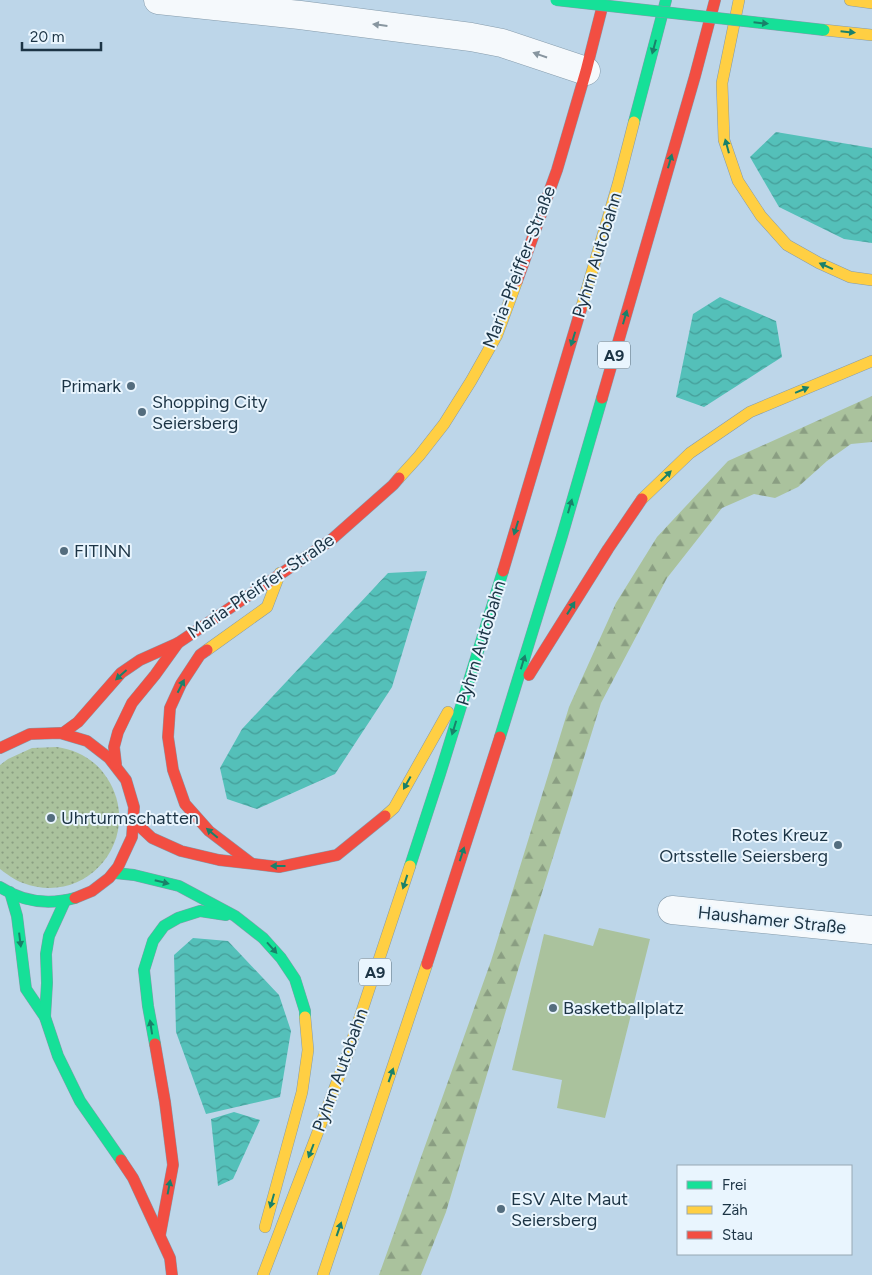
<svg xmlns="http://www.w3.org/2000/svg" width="872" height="1275" font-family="Figtree,sans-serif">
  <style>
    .grass { fill: url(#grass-dots) }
    .forest { fill: url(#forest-firs) }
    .pitch { fill: #aac29d }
    .water { fill: url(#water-waves) }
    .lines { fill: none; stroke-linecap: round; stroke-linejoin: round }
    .street-casing { stroke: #859bab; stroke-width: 29 }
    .fast-casing { stroke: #859bab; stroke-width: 12 }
    .slow-casing { stroke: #859bab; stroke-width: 12 }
    .jam-casing { stroke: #859bab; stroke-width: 12 }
    .street { stroke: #f5f9fc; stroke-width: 28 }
    .fast { stroke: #16e098; stroke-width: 11 }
    .slow { stroke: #ffcf43; stroke-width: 11 }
    .jam { stroke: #f24e42; stroke-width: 11 }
    .fast-bridge-casing { stroke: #859bab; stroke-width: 12; stroke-linecap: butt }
    .fast-bridge { stroke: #16e098; stroke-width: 11 }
    .oneway { fill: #19816a }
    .oneway2 { fill: #8896a0 }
    .poi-dot { fill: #546d7e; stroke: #e9f5fe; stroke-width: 2 }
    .labels { text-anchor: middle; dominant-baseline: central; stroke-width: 4; stroke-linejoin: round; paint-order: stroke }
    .shield { fill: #e9f5fe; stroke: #5a6e7c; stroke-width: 1 }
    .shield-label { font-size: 16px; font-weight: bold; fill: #1c3445 }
    .street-label { font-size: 18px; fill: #1c3445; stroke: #e9f5fe }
    .poi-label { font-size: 18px; fill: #1c3445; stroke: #e9f5fe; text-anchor: start }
  </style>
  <defs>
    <pattern id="grass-dots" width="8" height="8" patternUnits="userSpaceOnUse" patternTransform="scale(1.25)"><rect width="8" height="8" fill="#aac29d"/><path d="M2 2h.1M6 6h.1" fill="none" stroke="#8a9e82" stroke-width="1.8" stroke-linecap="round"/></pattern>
    <pattern id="forest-firs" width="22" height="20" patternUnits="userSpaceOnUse" patternTransform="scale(1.25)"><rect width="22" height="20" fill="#aac29d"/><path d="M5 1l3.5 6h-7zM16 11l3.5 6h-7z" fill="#8a9e82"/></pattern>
    <pattern id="water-waves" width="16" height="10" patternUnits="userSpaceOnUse" patternTransform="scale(1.25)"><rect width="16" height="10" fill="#54c0b9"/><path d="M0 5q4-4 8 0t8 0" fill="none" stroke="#459d98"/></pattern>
  </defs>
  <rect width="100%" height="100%" fill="#bdd6e9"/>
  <path class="grass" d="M57,747c20,3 39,13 50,31 38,58 -19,130 -84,105 -9,-3 -16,-9 -23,-14v-104l8,-6 24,-11z"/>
  <path class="forest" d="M872,396v46l-21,2 -24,17 -29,26 -23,11 -21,-4 -32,14 -55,70 -66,125 -80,257 -75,252 -25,63h-42l112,-314 78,-254 47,-104 41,-66 71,-76z"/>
  <path class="pitch" d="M599,928l51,11 -45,179 -48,-10 5,-28 -50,-10 32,-136 49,12z"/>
  <g class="water">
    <path d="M776,132l96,16v95l-28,-4 -65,-32 -29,-50z"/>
    <path d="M720,297l56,24 6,36 -78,50 -28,-10 17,-83z"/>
    <path d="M427,571l-35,116 -57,87 -78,35 -30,-10 -7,-31 22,-39 146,-156z"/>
    <path d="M193,938l35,3 51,54 12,36 -11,66 -74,17 -30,-82 -2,-77z"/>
    <path d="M234,1112l26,8 -27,59 -15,7 -7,-67z"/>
  </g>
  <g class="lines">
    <defs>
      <g id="street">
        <path d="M158,0l142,15 171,22 31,6 84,28"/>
        <path d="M672,910l200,20"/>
      </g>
      <g id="fast">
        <path d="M634,122l32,-122"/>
        <path d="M500,737l62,-201 40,-138"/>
        <path d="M410,866l30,-92 63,-203"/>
        <path d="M115,873l19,2 45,11 56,30 28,22 18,20 14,21 10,32v6"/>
        <path d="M0,887c23,15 49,18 75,11"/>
        <path d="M10,892l7,24 9,73 19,28 13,39 22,45 41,59"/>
        <path d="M45,1017l2,-34 -1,-29 3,-18 16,-35"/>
        <path d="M155,1044l-7,-38 -4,-36 9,-29 11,-15 14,-8 22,-7 26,4"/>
      </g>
      <g id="slow">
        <path d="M739,0l-17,83 2,57 14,41 23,35 26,29 32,18 31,14 22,3"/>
        <path d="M850,0l22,3"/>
        <path d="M824,30l48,5"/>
        <path d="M581,309l37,-125 16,-62"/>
        <path d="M399,478l20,-22 25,-32 27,-43 26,-46 20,-54"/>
        <path d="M642,499l48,-46 60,-41 122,-51"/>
        <path d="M207,650l60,-43 13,-34"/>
        <path d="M385,816l9,-8 54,-96"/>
        <path d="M265,1227l37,-135 6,-42 -3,-33"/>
        <path d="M263,1275l84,-219 63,-190"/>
        <path d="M323,1275l104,-311"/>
      </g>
      <g id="jam">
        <path d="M517,281l40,-111 29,-99 18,-71"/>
        <path d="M602,398l93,-322 20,-76"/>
        <path d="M503,571l78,-262"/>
        <path d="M207,650l-7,5 -19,29 -11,24 -2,29 5,33 12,34 24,27 42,32"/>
        <path d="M529,675l79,-126 34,-50"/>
        <path d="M63,733l15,-11 43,-49 19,-13 38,-17 153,-103 62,-55 6,-7"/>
        <path d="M0,748l30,-14 30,-1 27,8 22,17 17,22 8,27 -2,30 -14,30 -9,11 -17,13 -17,7"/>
        <path d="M116,764l-2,-17 4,-15 14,-29 23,-28 23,-32"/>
        <path d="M135,822l17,16 29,13 38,9 60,7 58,-12 48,-39"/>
        <path d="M427,964l73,-227"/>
        <path d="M155,1044l10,58 8,63 -13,70"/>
        <path d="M121,1160l12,18 37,80 2,17"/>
      </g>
    </defs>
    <use href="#street" class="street-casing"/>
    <use href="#fast" class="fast-casing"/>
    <use href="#slow" class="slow-casing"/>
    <use href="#jam" class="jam-casing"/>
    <use href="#street" class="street"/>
    <use href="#fast" class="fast"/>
    <use href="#slow" class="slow"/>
    <use href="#jam" class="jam"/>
    <defs>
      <path id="fast-bridge" d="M556,0l268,30"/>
    </defs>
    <use href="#fast-bridge" class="fast-bridge-casing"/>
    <use href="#fast-bridge" class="fast-bridge"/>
  </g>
  <defs><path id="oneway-solid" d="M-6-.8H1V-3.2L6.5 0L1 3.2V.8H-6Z" transform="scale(1.25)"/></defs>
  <g class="oneway">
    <use href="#oneway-solid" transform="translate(761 23) rotate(6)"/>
    <use href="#oneway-solid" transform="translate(848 32) rotate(6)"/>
    <use href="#oneway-solid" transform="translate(654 47) rotate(105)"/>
    <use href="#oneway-solid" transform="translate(727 146) rotate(-105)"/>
    <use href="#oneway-solid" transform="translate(670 161) rotate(-74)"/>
    <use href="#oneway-solid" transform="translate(826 266) rotate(-156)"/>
    <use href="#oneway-solid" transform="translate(625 317) rotate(-74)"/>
    <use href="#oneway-solid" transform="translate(573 339) rotate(107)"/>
    <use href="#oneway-solid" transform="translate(802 390) rotate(-23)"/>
    <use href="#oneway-solid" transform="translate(666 476) rotate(-44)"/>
    <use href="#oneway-solid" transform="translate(570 506) rotate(-74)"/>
    <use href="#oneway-solid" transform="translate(516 528) rotate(107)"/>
    <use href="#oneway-solid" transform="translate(571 608) rotate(-58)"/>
    <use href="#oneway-solid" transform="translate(523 662) rotate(-73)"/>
    <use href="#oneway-solid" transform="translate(121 675) rotate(138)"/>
    <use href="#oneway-solid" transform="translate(181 686) rotate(-63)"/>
    <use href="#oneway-solid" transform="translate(454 728) rotate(107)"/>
    <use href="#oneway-solid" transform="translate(407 783) rotate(119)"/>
    <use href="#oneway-solid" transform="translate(212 833) rotate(-140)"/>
    <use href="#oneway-solid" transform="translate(462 854) rotate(-72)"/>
    <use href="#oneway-solid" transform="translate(278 866) rotate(-180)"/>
    <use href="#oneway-solid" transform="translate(162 882) rotate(14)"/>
    <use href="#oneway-solid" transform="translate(405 882) rotate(108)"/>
    <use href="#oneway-solid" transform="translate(20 940) rotate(83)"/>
    <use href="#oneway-solid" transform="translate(272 948) rotate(48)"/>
    <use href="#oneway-solid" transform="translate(151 1027) rotate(-99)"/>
    <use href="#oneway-solid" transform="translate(391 1075) rotate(-71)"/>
    <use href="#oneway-solid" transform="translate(311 1151) rotate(111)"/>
    <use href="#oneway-solid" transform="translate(169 1187) rotate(-79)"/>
    <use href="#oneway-solid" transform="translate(272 1201) rotate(106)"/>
    <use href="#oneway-solid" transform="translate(339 1229) rotate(-71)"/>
  </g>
  <g class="oneway2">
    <use href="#oneway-solid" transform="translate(380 25) rotate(-173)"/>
    <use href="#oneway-solid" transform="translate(540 55) rotate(-161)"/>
  </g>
  <g class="poi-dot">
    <circle cx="131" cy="386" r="5"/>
    <circle cx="142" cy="412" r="5"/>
    <circle cx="64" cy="551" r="5"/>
    <circle cx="51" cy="818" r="5"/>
    <circle cx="838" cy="845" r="5"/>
    <circle cx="553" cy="1008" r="5"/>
    <circle cx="501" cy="1209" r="5"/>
  </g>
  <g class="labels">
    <g class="shield">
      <rect x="598" y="341.5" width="32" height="27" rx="4"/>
      <rect x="359" y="958.5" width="32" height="27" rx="4"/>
    </g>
    <g class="shield-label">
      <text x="614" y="355">A9</text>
      <text x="375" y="972">A9</text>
    </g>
    <g class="street-label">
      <text transform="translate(597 255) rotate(-73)">Pyhrn Autobahn</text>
      <text transform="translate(519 267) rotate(-69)">Maria-Pfeiffer-Straße</text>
      <text transform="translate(261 586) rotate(-34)">Maria-Pfeiffer-Straße</text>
      <text transform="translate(481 643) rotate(-73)">Pyhrn Autobahn</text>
      <text transform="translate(772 920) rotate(6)">Haushamer Straße</text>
      <text transform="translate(340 1070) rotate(-70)">Pyhrn Autobahn</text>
    </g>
    <g class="poi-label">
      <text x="121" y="386" text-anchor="end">Primark</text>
      <text x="152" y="402">Shopping City<tspan x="152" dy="21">Seiersberg</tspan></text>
      <text x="74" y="551">FITINN</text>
      <text x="61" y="818">Uhrturmschatten</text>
      <text x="828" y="835" text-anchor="end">Rotes Kreuz<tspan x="828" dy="21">Ortsstelle Seiersberg</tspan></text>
      <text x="563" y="1008">Basketballplatz</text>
      <text x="511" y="1199">ESV Alte Maut<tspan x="511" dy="21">Seiersberg</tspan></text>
    </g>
  </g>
  <rect x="677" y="1165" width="175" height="90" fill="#e9f5fe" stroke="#97a8b4"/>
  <rect x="687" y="1181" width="25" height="8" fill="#16e098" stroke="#97a8b4"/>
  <text x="722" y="1190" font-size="15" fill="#1c3445">Frei</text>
  <rect x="687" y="1206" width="25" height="8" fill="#ffcf43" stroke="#97a8b4"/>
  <text x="722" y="1215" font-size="15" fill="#1c3445">Zäh</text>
  <rect x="687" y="1231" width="25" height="8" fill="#f24e42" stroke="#97a8b4"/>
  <text x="722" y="1240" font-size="15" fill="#1c3445">Stau</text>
  <path d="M22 42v8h79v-8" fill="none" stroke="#1c3445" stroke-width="2.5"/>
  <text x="30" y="42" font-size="15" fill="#1c3445" stroke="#e9f5fe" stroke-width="4" paint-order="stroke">20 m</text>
</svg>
